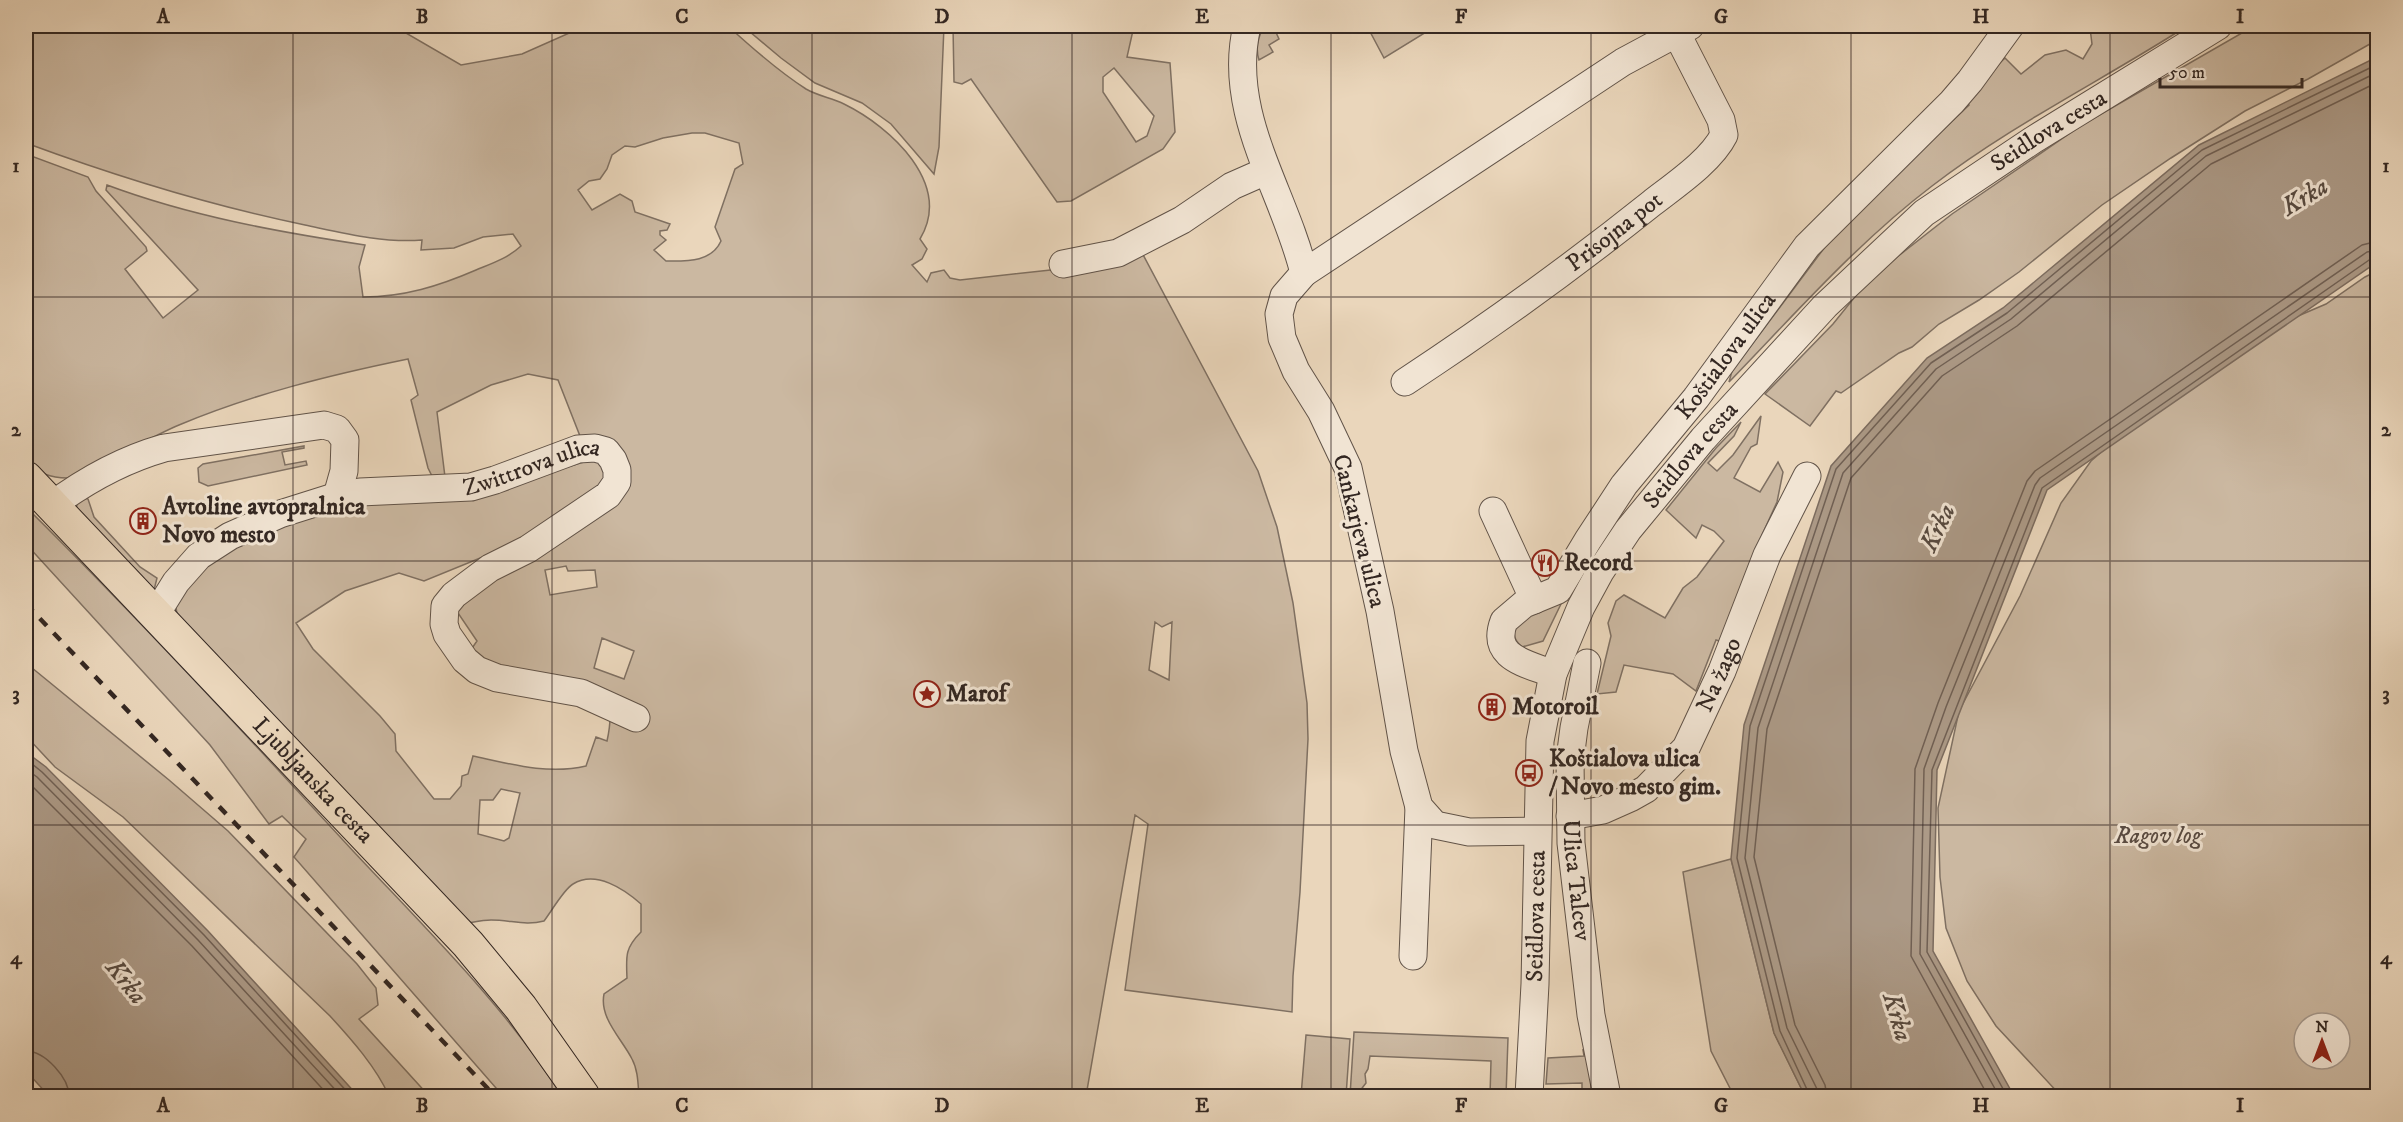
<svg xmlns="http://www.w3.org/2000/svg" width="2403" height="1122" font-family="'IM FELL DW Pica',serif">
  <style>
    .green { fill: #cbb8a1; stroke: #7f7062; stroke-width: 1.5; fill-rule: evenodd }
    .water { fill: #ac9a87; stroke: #7c6c5f; stroke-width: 1.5 }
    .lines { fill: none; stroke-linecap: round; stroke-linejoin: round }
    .shore { stroke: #706054; stroke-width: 1.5 }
    .minor-casing { stroke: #615348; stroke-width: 29 }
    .major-casing { stroke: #332722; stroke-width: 35 }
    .minor { stroke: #f1e4d3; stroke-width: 27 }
    .major { stroke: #ead6bb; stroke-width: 33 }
    .rail { stroke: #332722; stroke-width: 4.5; stroke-dasharray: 10 10; stroke-linecap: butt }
    .grid { fill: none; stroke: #332722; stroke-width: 1.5; stroke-opacity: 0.55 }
    .labels { text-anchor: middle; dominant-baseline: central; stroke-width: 6; stroke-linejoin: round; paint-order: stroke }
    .street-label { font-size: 24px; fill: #332722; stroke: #f1e4d3 }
    .poi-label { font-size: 24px; font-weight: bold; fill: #332722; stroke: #f1e4d3; text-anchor: start }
    .park-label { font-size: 24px; font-style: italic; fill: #594b42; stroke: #f1e4d3 }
    .water-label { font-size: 26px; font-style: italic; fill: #574a40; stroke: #f1e4d3 }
    .neatline { fill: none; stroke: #332722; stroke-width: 2 }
    .grid-label { font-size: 20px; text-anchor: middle; font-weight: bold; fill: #332722 }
  </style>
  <rect width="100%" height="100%" fill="#ead6bb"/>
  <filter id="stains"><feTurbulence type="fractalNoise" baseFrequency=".00333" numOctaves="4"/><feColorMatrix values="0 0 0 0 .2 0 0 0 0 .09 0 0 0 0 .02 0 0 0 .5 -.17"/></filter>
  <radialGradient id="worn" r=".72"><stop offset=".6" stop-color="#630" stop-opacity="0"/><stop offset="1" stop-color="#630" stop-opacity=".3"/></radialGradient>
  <g class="green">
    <path d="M26,26h368l67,39 61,-11 63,-28h143c24,22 50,45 78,63 12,7 26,9 38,15 47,23 109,80 76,135l7,10 -5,10 -10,6 15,17 4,-9 13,-3 6,8 10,2 109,-12 71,-19 118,222 19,56 16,76 14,100 1,36 -8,153 -7,84 -1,36 -167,-22 23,-166 -13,-9 -49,281h-447c-1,-12 -1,-26 -7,-37 -10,-20 -33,-41 -28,-65l23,-16c-1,-22 -2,-30 14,-46v-28c-17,-15 -45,-34 -68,-20 -9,5 -22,28 -29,37 -19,5 -33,-1 -53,-1 -10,0 -20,3 -29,4l-285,-310 -1,-7 25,-45 106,-49 254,-44 39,-12 12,22 -78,57 -110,45 -25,-8 -54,18 -49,32 17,26 67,67 15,18 1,17 38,48h16l11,-13 1,-10 6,-2 5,-18c37,8 75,19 113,10l10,-29 11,4c17,-76 -38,-57 -88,-66 -16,-2 -35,-14 -51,-21l9,-13 -19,-28 -1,-8 166,-127 -43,-42 -22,-56 -30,-6 -37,11 -54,27 8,65 -13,-1 -4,-8 -17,-68 7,-5 -10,-36c-78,16 -155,35 -229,66 -38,16 -73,41 -112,53 -15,0 -31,-5 -41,-17v-307l62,23 8,14 50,56 1,4 -22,18 38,49 35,-28 -92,-100 1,-5c83,31 171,47 258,60l-6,22 4,30c41,0 76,-11 113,-27 17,-7 32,-12 45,-24l-8,-12 -30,3 -29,11 -33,2 1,-10c-40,3 -79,-7 -117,-15 -97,-20 -187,-48 -279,-82zM692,133h13l34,10 4,21 -8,5 -20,58 6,14c-10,22 -36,20 -55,20l-12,-11 12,-10 -6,-5v-4l7,-1 3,-6 -35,-12 -3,-11 -12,-7 -28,16 -14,-20 11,-9 11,-2 7,-10 5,-14 13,-9 10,1 28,-9zM566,566l2,5 27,-1 2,17 -47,8 -5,-25zM1155,622l7,5 10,-5 -3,58 -20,-10zM602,638l32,13 -10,28 -30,-11zM501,789l19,4 -11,45 -5,3 -26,-7 2,-34h13z"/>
    <path d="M743,26h201l-5,121 -5,27 -43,-50 -29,-21 -47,-20 -34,-25z"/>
    <path d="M953,26h181l-7,31 43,6 5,69 -12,17 -92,52 -14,1 -86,-123 -9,5 -8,-2zM1114,68l40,48 -7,20 -11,6 -33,-50v-15z"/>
    <path d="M1264,26h9l6,13 -10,6 4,7 -14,8c-4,-12 -1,-23 5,-34z"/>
    <path d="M1367,26h69l-52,32z"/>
    <path d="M2093,26h94c-84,54 -176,99 -255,160 -75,57 -138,129 -203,196l3,-11 108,-144 129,-122 -4,-9 40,-38 16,16 24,-19 21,-5 17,9 9,-15 -2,-16z"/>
    <path d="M2254,26h123v14l-69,39 -63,32 -74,47 -69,47 -83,67 -40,28 -40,24 -27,23 -13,6 -58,40 -5,-2 -26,35 -45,-32 68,-70 25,-31 39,-36 55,-43 130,-89z"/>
    <path d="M2377,271v825h-316l-65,-70 -29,-45 -21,-53 -6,-51 -2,-69 21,-97 61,-115 41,-93 30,-42 52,-45 134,-91 49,-21 39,-27zM2304,1023h36v36h-36z"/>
    <path d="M1761,416l-4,28 -6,3 -17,31 26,14 18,-30 5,10 -6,30 -15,33 -33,109 -13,-4 -20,51 -23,-17 -49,-9 -8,27 -19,2 14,-58 -3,-13 8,-22 8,-6 41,23 18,-30 14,-11 27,-36 -10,-10 -12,-6 -6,13 -30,-28 50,-62 25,-26 -7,14 -26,27 9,8 16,-16z"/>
    <path d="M304,446v2l-22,4 3,13 21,-4 1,4 -99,21 -9,-4 -1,-14 5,-4z"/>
    <path d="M82,497l6,2 6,18 46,50 17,11 -3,12 -78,-78 1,-8z"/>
    <path d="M26,507c113,112 220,228 328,345 73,78 151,154 208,244h-59l-209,-239 12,-18 -24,-23 -13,8 -59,-79 -184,-201z"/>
    <path d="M1562,602l-19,39 -21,6c-27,-23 25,-39 40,-45z"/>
    <path d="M26,663l143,117 59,51 129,133 19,24 2,17 -19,14 70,77h-40c-13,-29 -37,-56 -59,-80l-207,-199 -68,-50 -29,-31z"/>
    <path d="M1731,859l43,174 31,63h-71l-23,-45 -28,-179z"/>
    <path d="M1354,1032l154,6 -2,58h-16l1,-35 -121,-5 -2,13 -3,5 1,9 -10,13h-6z"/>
    <path d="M1306,1035l44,4 -4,57h-45z"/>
    <path d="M1583,1050l8,2 7,44h-16v-13l-36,1 2,-26 36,-2z"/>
  </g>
  <g class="water">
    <path d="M2377,57v205l-330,228 -110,280 -4,181 81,145h-209l-31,-63 -43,-174 13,-134 87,-259 96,-108 76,-50 196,-163z"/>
    <path d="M26,752l20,15 162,164 150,165h-309l-23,-25z"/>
  </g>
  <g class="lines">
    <g class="shore">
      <path d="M26,759l16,13 162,163 147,161"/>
      <path d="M26,769l11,8 161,163 143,156"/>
      <path d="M26,780l166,166 137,150"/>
      <path d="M26,1051c19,0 43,27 43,45"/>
      <path d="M1810,1096l-30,-65 -43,-173 13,-132 86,-257 95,-106 76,-50 195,-163 176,-86"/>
      <path d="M1818,1096l-1,-7 -30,-61 -42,-170 13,-130 85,-255 93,-104 75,-50 195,-163 172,-84"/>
      <path d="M1827,1096l-2,-11 -30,-60 -41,-168 13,-128 84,-251 91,-102 75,-50 194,-162 167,-82"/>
      <path d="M1988,1096l-77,-140 4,-187 23,-66 89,-222 8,-10 327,-226 16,-4"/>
      <path d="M1999,1096l-79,-142 4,-185 22,-62 89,-222 5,-7 327,-226 11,-2"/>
      <path d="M2007,1096l-80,-144 5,-182 110,-282 330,-230 6,-1"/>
    </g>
    <defs>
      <g id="minor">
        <path d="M1247,26c-21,88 37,164 57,247"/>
        <path d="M1063,264l55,-11 64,-33 50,-34 34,-15"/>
        <path id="s1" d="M1405,382c85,-56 167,-115 247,-179 23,-18 59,-42 72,-68l-3,-15 -44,-86"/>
        <path d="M51,506c35,-26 71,-46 113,-58l160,-23 13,4 8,11 -1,31 -7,25"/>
        <path d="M1493,511l41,89"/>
        <path id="s2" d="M157,616l4,-10 15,-24 23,-26 31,-20 50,-22 57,-18 23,-4 111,-5 24,-7 83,-31 17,-1 11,3 7,9 4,10v12l-9,13 -80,54 -38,19 -36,27 -9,11 -1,18 3,10 18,26 12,10 20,8 84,15 55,25"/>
        <path id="s3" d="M1587,663l-13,65 -4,31 1,84 20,172 16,81"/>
        <path id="s4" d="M1553,674c-27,-11 -63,-16 -49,-53l20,-17 34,-14 30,-50 36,-55 72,-87 111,-152 145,-144 18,-21 40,-55"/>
        <path id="s5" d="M1570,816l33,-6 27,-12 16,-9 40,-41 36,-77 45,-116 40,-79"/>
        <path d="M1537,831l-68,1 -34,-7 -16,-18 -15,-56 -24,-140 -32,-143 -27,-57 -25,-40 -14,-33 -3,-24 5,-18 20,-23 319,-211 67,-36"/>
        <path d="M1413,956l6,-149"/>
        <path id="s6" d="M1529,1096l6,-112 5,-243 13,-67 28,-67 19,-35 28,-42 75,-91 122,-133 99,-93 109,-73 185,-114"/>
      </g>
      <g id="major">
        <path id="s7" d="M26,478l442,466 53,64 62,88"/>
      </g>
    </defs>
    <use href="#minor" class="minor-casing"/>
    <use href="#major" class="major-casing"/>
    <use href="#minor" class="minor"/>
    <use href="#major" class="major"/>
    <path class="rail" d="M26,604l469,492"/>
  </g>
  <path class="grid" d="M293,26v1070M552,26v1070M812,26v1070M1072,26v1070M1331,26v1070M1591,26v1070M1851,26v1070M2110,26v1070M26,297h2352M26,561h2352M26,825h2352"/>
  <defs>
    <symbol id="building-ring" viewBox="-11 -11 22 22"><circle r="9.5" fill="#f1e4d3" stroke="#8f2418" stroke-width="1.5"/><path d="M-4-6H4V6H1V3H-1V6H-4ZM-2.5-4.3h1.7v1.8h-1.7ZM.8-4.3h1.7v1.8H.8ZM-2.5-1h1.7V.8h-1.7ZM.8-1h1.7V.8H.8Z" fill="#8f2418"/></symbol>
    <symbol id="restaurant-ring" viewBox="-11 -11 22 22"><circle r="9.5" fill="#f1e4d3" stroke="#8f2418" stroke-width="1.5"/><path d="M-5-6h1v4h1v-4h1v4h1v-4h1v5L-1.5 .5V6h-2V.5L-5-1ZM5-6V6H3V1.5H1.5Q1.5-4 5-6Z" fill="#8f2418"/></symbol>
    <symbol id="sight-ring" viewBox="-11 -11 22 22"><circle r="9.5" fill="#f1e4d3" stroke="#8f2418" stroke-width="1.5"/><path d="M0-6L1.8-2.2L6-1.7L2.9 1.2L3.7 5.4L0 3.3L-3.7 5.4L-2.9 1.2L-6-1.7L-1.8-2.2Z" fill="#8f2418"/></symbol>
    <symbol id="bus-ring" viewBox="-11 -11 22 22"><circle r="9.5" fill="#f1e4d3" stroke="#8f2418" stroke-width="1.5"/><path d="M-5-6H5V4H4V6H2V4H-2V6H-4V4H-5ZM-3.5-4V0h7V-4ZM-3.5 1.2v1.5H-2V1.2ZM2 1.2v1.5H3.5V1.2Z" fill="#8f2418"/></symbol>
  </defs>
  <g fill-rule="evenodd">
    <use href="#building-ring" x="128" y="506" width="30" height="30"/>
    <use href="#restaurant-ring" x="1530" y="548" width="30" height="30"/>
    <use href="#sight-ring" x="912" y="679" width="30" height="30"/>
    <use href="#building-ring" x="1477" y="692" width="30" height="30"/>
    <use href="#bus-ring" x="1514" y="758" width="30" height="30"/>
  </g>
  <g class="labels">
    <g class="street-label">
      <text stroke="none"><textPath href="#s6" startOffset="1170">Seidlova cesta</textPath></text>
      <text stroke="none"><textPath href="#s1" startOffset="258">Prisojna pot</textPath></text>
      <text stroke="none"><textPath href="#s4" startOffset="436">Koštialova ulica</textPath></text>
      <text stroke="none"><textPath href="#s6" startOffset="684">Seidlova cesta</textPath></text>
      <text stroke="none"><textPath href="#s2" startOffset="424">Zwittrova ulica</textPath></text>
      <text transform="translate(1359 531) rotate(76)">Cankarjeva ulica</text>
      <text stroke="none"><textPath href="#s5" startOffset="219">Na žago</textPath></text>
      <text stroke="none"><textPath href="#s7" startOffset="417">Ljubljanska cesta</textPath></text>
      <text stroke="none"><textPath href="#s3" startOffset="219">Ulica Talcev</textPath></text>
      <text stroke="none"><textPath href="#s6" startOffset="180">Seidlova cesta</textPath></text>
    </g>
    <g class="poi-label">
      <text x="162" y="507">Avtoline avtopralnica<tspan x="162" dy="28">Novo mesto</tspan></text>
      <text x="1564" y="563">Record</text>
      <text x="946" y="694">Marof</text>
      <text x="1512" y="707">Motoroil</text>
      <text x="1549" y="759">Koštialova ulica<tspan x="1549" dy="28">/ Novo mesto gim.</tspan></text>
    </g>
    <g class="park-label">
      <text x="2158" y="836">Ragov log</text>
    </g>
    <g class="water-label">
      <text transform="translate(2305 197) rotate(-31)">Krka</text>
      <text transform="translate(1938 528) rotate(-64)">Krka</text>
      <text transform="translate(126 982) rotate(52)">Krka</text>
      <text transform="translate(1897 1017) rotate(74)">Krka</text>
    </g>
  </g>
  <rect width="2403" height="1122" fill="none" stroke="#ead6bb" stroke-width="66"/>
  <g transform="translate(2322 1041)"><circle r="28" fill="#f1e4d3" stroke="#a5988c" stroke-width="1.5"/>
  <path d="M0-4.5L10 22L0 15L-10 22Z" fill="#8f2418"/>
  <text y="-9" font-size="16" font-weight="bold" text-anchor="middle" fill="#332722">N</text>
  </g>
  <path d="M2160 78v9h142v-9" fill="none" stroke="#332722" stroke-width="3"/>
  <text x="2169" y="78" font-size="18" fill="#332722" stroke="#f1e4d3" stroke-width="4.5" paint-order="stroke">50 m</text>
  <rect x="33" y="33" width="2337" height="1056" class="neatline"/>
  <g class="grid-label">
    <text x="163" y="23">A</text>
    <text x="422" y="23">B</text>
    <text x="682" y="23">C</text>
    <text x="942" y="23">D</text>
    <text x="1202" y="23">E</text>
    <text x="1461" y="23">F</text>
    <text x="1721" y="23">G</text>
    <text x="1981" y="23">H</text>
    <text x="2240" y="23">I</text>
    <text x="16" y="172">1</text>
    <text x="2386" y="172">1</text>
    <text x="16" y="436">2</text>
    <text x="2386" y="436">2</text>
    <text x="16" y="700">3</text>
    <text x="2386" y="700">3</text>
    <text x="16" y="964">4</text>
    <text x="2386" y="964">4</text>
    <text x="163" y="1112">A</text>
    <text x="422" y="1112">B</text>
    <text x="682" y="1112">C</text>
    <text x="942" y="1112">D</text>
    <text x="1202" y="1112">E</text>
    <text x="1461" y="1112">F</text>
    <text x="1721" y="1112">G</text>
    <text x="1981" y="1112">H</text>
    <text x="2240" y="1112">I</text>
  </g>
  <rect width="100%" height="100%" filter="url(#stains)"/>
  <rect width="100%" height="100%" fill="url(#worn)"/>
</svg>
